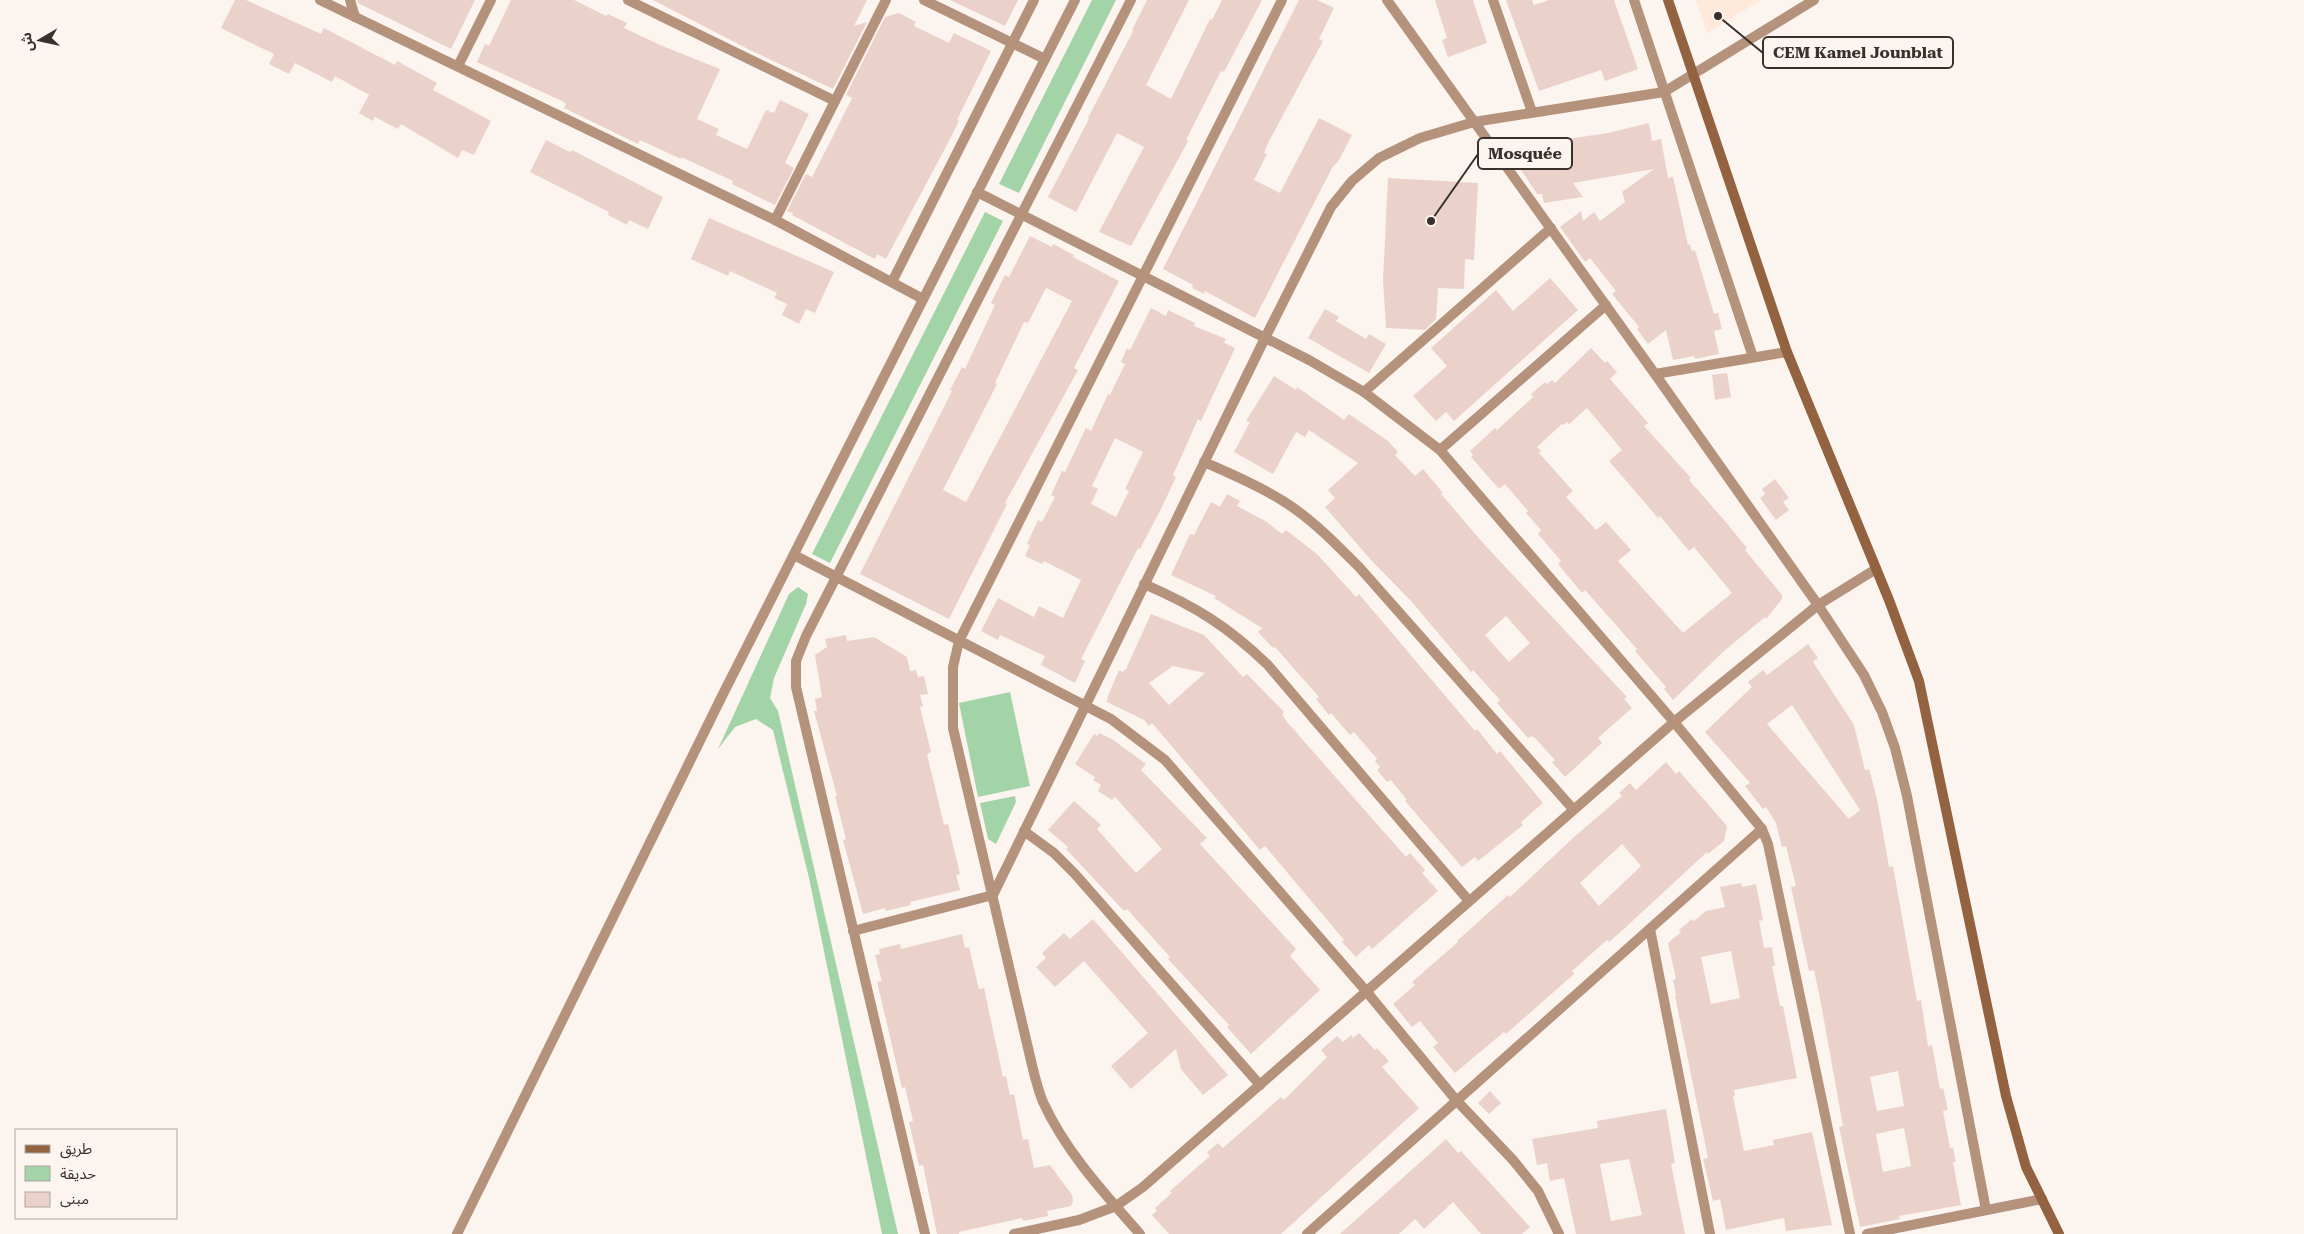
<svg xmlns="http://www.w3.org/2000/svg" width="2304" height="1234" font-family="'Roboto Serif','Noto Sans Arabic',serif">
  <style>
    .built { fill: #ffe9db }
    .green { fill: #a2d4a8 }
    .building { fill: #ead2cb; fill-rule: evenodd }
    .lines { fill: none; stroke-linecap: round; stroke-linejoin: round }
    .minor { stroke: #b5927c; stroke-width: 10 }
    .tertiary { stroke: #b5927c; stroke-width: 10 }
    .secondary { stroke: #936241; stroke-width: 10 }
    .leader { fill: none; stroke: #38302b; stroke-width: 2 }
    .callout-dot { fill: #38302b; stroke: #fcf4ee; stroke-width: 2 }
    .callout { fill: #fcf4ee; stroke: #38302b; stroke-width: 2 }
    .callout-label { font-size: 16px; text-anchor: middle; font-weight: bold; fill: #38302b }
  </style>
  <rect width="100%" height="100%" fill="#fcf4ee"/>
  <path class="built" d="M1696,0h65l-54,33z"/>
  <g class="green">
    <path d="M1092,0h24l-97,193 -20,-9z"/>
    <path d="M985,212l18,9 -173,342 -18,-9z"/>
    <path d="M798,587l10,7 -2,10 -32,74 -4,20 8,13 120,523h-16l-73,-356 -36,-148 -17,-11 -21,8 -17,22 71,-155z"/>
    <path d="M1010,692l20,94 -52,11 -19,-94z"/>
    <path d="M1015,796l1,6 -20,42 -8,-5 -8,-36z"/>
  </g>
  <g class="building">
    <path d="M235,0h11l75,34 3,-6 71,37 2,-4 40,22 -4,7 58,31 -17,34 -12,-5 -4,8 -57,-34 -3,5 -23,-12 -2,4 -14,-8 10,-18 -34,-19 -3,6 -37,-19 -6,11 -20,-10 5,-10 -53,-26z"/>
    <path d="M357,0h118l-24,49 -93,-46z"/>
    <path d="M511,0h63l32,16 2,-2 19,9 -3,5 36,17 60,24 -23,50 22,10 -3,6 31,14 19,-39 8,3 6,-13 29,14 -24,49 9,5 -19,37 -43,-21 1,-3 -52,-24v2l-41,-19 -2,4 -74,-36 2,-4 -4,-3 -85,-39 8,-18 4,2z"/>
    <path d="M653,0h214l-13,26 13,-4 -34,67 -83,-39z"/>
    <path d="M950,0h68l-13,26z"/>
    <path d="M1147,0h42l-43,85 25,14 39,-80 2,1 10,-20h40l-38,72 -3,-1 -35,69 2,1 -57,105 -32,-14 45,-85 -27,-14 -41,79 -28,-15 41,-78 -1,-1 45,-87 -1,-1z"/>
    <path d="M1299,0h18l17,8 -15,31 4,2 -54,100 -5,12 3,1 -13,26 26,13 39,-75 33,17 -13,25 -7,8 -77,150 -50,-27 -1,3 -12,-6 1,-3 -30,-16z"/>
    <path d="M1435,0h38l14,43 -39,14 -6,-17 5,-2z"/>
    <path d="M1506,0h26l2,5 15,-5h65l24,69 -33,12 -4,-11 -62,21z"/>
    <path d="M899,13l17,9 -2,4 35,17 5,-10 37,18 -34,69 2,1 -10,20 -63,118 -9,-5 -2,5 -83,-44 1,-2 -6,-2 19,-37 6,3 19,-37 21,-42 -6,-3 39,-78z"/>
    <path d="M1649,123l3,18 9,-2 7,39 5,-1 15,68 2,-1 2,7 3,-1 19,64 4,-1 4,16 -8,2 5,23 -24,5 -1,-3 -21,4 -7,-30 -18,14 -11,-15 2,-2 -27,-33 4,-3 -26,-33 -5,4 -25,-35 21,-16 2,10 11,-9 6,9 25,-19 -3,-10 32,-23 -81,14 10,14 -39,6 -2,-9h-5l-26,-39 16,-10 81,-12z"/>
    <path d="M546,140l24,12 2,-2 91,47 -15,32 -19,-9 -2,5 -19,-10 1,-3 -79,-40z"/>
    <path d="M1388,178l90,5 -4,77 -9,-1 -1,30 -26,-1 -2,31 -11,11 -39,-2 -3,-48z"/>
    <path d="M709,218l125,54 -19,41 -9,-4 -7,15 -17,-9 5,-11 -13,-6 3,-5 -47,-22 -2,5 -37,-17z"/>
    <path d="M1030,236l22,11 1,-3 21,11 -1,2 46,24 -45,87 4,2 -73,133 2,1 -58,115 -89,-45 92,-183 -2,-1 12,-23 3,2 30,-64 -4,-2 14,-28 4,2zM1046,288l26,13 -106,201 -23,-12 54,-106 -2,-1 29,-61 4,1z"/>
    <path d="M1550,278l28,32 -124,111 -8,-9 -10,9 -23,-25 34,-30 -16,-18 65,-58 17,21z"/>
    <path d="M1151,308l15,8 2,-6 27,13 -1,3 32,13 -2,4 11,5 -34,73 -3,-2 -25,56 3,2 -14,30 -22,42 -2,-1 -57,111 4,2 -10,22 -34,-18 4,-9 -45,-21 -2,5 -17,-9 17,-33 36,19 5,-11 24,12 18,-38 -37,-19 -2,3 -17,-8 5,-11 -3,-1 11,-24 4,2 13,-25 -4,-2 11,-24 3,1 21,-44 5,3 17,-37 2,1 15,-31 -4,-2 6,-14 3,2zM1115,438l28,14 -18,37 4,2 -13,26 -25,-13 7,-15 -6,-3z"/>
    <path d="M1325,309l14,8 -3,4 30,18 3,-5 17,10 -17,29 -61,-35z"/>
    <path d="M1591,348l14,15 2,-2 10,11 -7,7 38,44 -4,3 47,52 -2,2 35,40 23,28 -2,2 37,45v4l-16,20 -1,-2 -41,34 -51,49 -9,-11 2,-2 -31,-36 2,-2 -52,-59 -3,3 -24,-29 3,-3 -23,-27 3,-4 -15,-17 2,-2 -23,-27 -6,5 -28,-32 2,-2 -3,-4 25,-23 2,2 36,-33 -2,-3 14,-12 2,2 5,-4 3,3zM1587,408l35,42 -13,11 49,57 2,-2 29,35 5,-4 38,46 -49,40 -65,-72 13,-11 -25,-28 -10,8 -30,-33 7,-6 -34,-38 2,-2 -4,-4 25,-23 1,1 4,-3 2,2z"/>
    <path d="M1727,373l4,24 -16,3 -3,-25z"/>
    <path d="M1274,376l22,14 1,-3 47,33 5,-6 39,27 10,11 -3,3 20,21 8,-7 20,24 -2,1 42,49 144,154 -3,2 8,9 -34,30 4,5 -37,34 -13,-15 3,-2 -19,-21 -5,-3 -3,2 -31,-35 3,-3 -27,-30 -2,2 -60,-71 -40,-41 -46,-53 10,-9 -7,-8 30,-27 -49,-33 -4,7 -9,-5 -23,42 -39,-22 16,-30 -4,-1zM1506,616l24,27 -21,19 -24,-27z"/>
    <path d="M1775,479l14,19 -6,4 6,8 -13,10 -16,-22 5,-4 -3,-5z"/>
    <path d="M1227,494l13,7 -3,5 30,16 15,12 4,-4 31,24 39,43 3,-3 116,137 2,-2 20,25 3,-3 43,52 -22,19 2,3 -45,36 -3,-4 -13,10 -57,-66 2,-1 -16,-20 -4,2 -10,-12 3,-3 -5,-6 2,-2 -23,-27 -4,3 -19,-22 -2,2 -13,-16 3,-2 -44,-50 -2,1 -15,-16 4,-4 -48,-30 2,-2 -45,-21 19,-41 4,1 17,-33 9,5z"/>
    <path d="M1151,614l53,21 39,42 4,-3 37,38 -2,2 5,8 119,135 4,-4 15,17 -3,3 16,18 -66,58 -3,-4 -13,12 -14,-15 2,-2 -79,-94 -5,4 -108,-127 -3,3 -5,-6 -37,-18 1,-6 11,-26 3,2 4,-3zM1173,666l32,7 -36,32 -20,-22z"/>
    <path d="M846,635l1,6 27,-4 33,20 3,14 6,-1 2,7 6,-1 4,18 -8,1 3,11 -3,1 11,45 -4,2 17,71 4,-1 12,50 -4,1 4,15 -50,12 1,3 -25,6 -1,-3 -22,6 -20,-74 3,-1 -11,-43h2l-23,-85h3l-2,-12 7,-2 -7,-42 12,-8 -2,-8z"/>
    <path d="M1808,644l10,14 -5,4 41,63 11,45 4,-1 8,30 12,68 4,-1 24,135 4,-1 7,46 4,-1 8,44 3,-1 5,22 -5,1 7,37h3l3,14h-3l8,43 -62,11 1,3 -40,8 -21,-100 4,-1 -23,-128 -6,-28 -5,1 -18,-84 5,-1 -10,-40 -4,1 -6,-24 -10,-16 -3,2 -18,-23 5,-3 -45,-51 47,-45 -4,-5 15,-12 4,5zM1792,705l68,105 -11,9 -82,-95zM1898,1071l6,35 -27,5 -7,-34zM1904,1128l7,38 -28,6 -7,-38z"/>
    <path d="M1099,733l13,6 34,25 -5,6 66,68 -7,6 96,105 -6,7 30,34 -69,64 -24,-27 2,-2 -61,-66 2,-2 -43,-48 -3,2 -58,-62 2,-2 -20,-17 26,-29 27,24 -4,4 39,44 26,-24 -47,-52 -3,3 -14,-9 3,-6 -8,-5 2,-3 -20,-13 19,-30 3,2z"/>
    <path d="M1666,762l10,12 3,-3 48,55 -3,15 -16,13 -1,-2 -81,75 -17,15 -2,-2 -35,31 2,3 -68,60 -2,-2 -49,41 -22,-26 5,-4 -18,-22 -8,6 -19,-23 22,-19 -3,-3 46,-40 -1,-1 51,-46 2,2 64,-60 48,-41 -3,-3 11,-10 6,7zM1622,844l19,22 -42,40 -19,-23z"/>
    <path d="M1741,883l1,4 14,-3 7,36 -4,1 5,27 8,-1 3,19h-3l8,40h3l14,72 -63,12 1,6h-2l11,55 30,-6 -1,-5 39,-8 20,93 -46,6 -2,-13 -58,12 -6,-31 -7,2 -10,-42 5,-1 -33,-162h1l-3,-16 3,-1 -8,-36 13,-11 -2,-2 13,-11 2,2 12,-10 19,-4 -5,-20zM1731,951l9,47 -29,6 -10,-47z"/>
    <path d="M1093,919l135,156 -25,20 -22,-26 -5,-20 -45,40 -20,-23 37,-33 -64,-72 -29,26 -19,-20 10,-9 -4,-5 22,-20 6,6z"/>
    <path d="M962,934l3,14 4,-1 10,42 5,-1 19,89 3,-1 4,19 4,-1 9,46 5,-1 6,29 16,-3 22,30 1,6 -2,5 -24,5 1,5 -25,5 -1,-3 -63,14v2h-22l-14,-69 -4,1 -10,-44 4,-1 -8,-34 -3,1 -25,-106 5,-1 -7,-26 5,-1 -1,-5 21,-5 1,5z"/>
    <path d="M1359,1033l16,17 2,-2 12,13 -7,6 37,41 -138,126h-112l-17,-19 5,-4 -2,-3 17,-15 -2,-2 40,-35 -3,-4 11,-9 5,5 58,-51 3,3 43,-43 -6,-7 16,-14 6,6 8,-7 2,3z"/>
    <path d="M1490,1091l11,12 -12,11 -11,-11z"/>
    <path d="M1666,1109l9,54 -4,1 14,70h-109l-12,-56 -14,3 -3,-18 -10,2 -5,-26 66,-11 -1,-7zM1629,1159l13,56 -31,6 -11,-57z"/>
    <path d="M1446,1139l12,14 3,-2 69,76 -8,7h-41l-28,-32 -29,27 -9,-10 -16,15h-59z"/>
  </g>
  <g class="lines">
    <g class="minor">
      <path d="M320,0l455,220 148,79"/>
      <path d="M350,0l5,17"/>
      <path d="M628,0l207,101"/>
      <path d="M924,0l121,59"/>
      <path d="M1387,0l268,374 163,231 46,70 18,37 13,36 12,48 79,414"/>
      <path d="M1493,0l39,112"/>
      <path d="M1634,0l119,357"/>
      <path d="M458,66l33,-66"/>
      <path d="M977,192l332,168 55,32 76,58 234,272 88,107 6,15 82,390"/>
      <path d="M775,220l111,-220"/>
      <path d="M892,282l142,-282"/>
      <path d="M1655,374l132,-22"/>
      <path d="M1364,392l187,-164"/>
      <path d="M1440,450l166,-145"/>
      <path d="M1204,462c27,12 54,23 79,39 29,18 52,42 76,66l214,242"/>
      <path d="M794,555l317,164 54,41 201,231 90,109 57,60 25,31 21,43"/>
      <path d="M1144,584c51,22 83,42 123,80l202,237"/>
      <path d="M1024,831l30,22 21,21 185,211"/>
      <path d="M1650,929l60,305"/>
      <path d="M853,931l140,-36 272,-557 66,-131 21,-26 27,-23 41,-20 54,-16 190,-30 150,-92"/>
      <path d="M925,1234l-129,-547v-26l10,-25 325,-636"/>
      <path d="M1014,1234l65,-14 37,-14 27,-19 531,-465 144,-117 58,-36"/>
      <path d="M1140,1234c-36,-41 -74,-82 -97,-132 -5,-12 -8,-25 -11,-37l-79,-337v-61l6,-26 323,-641"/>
      <path d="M1307,1234l455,-405"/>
      <path d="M1867,1234l175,-35"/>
    </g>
    <path class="tertiary" d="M457,1234l267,-542 351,-692"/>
    <path class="secondary" d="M1668,0l119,352 102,248 30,81 87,415 20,71 33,67"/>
  </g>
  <path class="leader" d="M1718 16L1763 53M1431 221L1478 154"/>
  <g class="callout-dot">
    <circle cx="1718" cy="16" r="5"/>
    <circle cx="1431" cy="221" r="5"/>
  </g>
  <g class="callout">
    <rect x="1763" y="37" width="190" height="31" rx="5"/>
    <rect x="1478" y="138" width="94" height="31" rx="5"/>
  </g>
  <g class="callout-label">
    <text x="1858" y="58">CEM Kamel Jounblat</text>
    <text x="1525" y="159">Mosquée</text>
  </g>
  <rect x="15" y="1129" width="162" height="90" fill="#fcf4ee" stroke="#aea6a0"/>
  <rect x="25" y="1145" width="25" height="8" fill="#936241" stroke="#aea6a0"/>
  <text x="60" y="1154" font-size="15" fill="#38302b">طريق</text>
  <rect x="25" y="1166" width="25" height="15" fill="#a2d4a8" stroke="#aea6a0"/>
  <text x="60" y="1179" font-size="15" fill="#38302b">حديقة</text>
  <rect x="25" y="1192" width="25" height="15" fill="#ead2cb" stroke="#aea6a0"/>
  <text x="60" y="1204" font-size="15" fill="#38302b">مبنى</text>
  <g transform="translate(40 40) rotate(261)" stroke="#fcf4ee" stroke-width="4" paint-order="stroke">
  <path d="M0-4L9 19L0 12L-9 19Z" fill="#38302b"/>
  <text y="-8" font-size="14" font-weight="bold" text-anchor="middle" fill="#38302b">ش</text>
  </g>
</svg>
